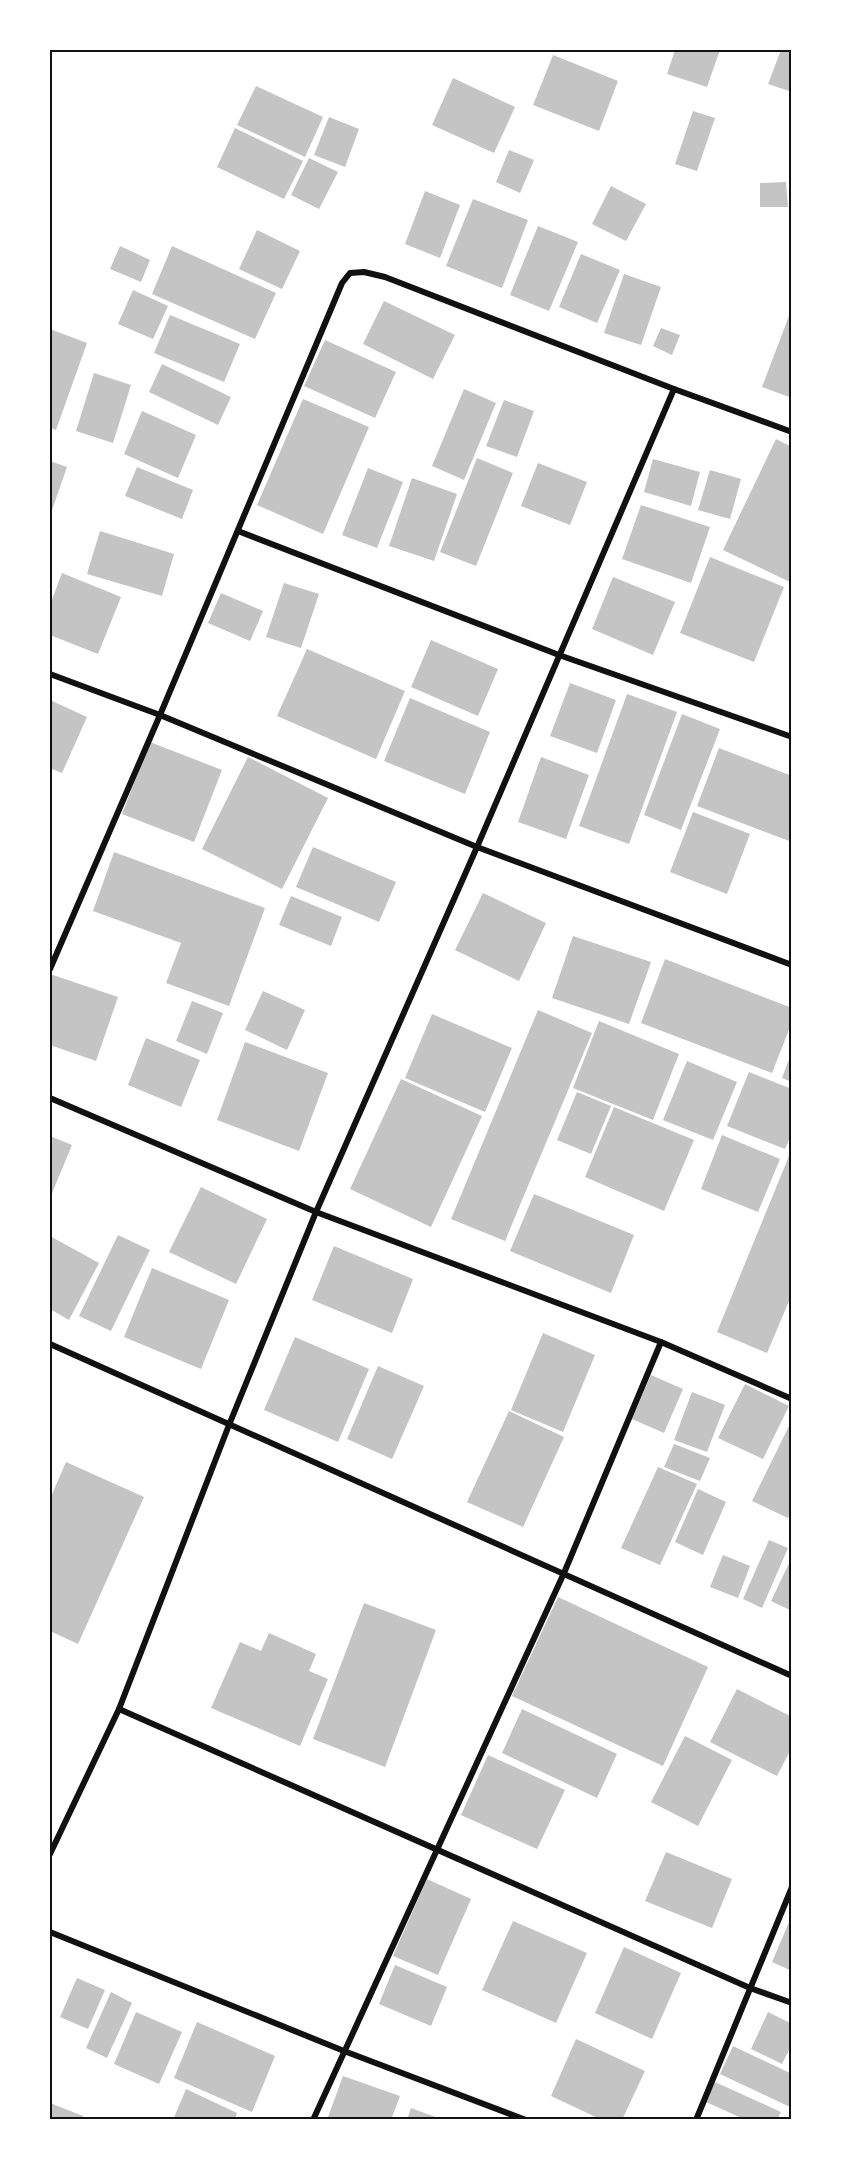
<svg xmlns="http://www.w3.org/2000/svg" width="841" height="2169" font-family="'PT Sans Narrow',sans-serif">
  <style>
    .building { fill: #c4c4c4 }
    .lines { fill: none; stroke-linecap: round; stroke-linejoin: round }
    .minor { stroke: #111; stroke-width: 6 }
    .neatline { fill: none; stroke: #111; stroke-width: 2 }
  </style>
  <rect width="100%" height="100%" fill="#fff"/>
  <g class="building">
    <path d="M675,50h45l-13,37 -40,-13z"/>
    <path d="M781,50h11v42l-24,-8z"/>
    <path d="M553,55l65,26 -19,50 -66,-26z"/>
    <path d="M453,78l62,29 -21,46 -62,-28z"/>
    <path d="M256,86l67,31 -18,40 -68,-32z"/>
    <path d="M693,111l22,7 -18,53 -22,-7z"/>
    <path d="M329,117l30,12 -14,38 -31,-12z"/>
    <path d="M235,128l68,33 -19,38 -67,-32z"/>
    <path d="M509,150l25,10 -14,33 -24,-11z"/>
    <path d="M309,158l29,14 -19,37 -28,-14z"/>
    <path d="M786,182l2,25h-28v-24z"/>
    <path d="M611,186l35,18 -20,37 -34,-17z"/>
    <path d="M425,191l35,14 -20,53 -35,-14z"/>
    <path d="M473,199l55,21 -26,68 -56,-22z"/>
    <path d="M538,226l40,16 -29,69 -39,-16z"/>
    <path d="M257,230l43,21 -18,38 -43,-20z"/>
    <path d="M120,246l30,14 -9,22 -31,-13z"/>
    <path d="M172,246l104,47 -21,46 -103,-45z"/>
    <path d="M581,254l39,16 -23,53 -38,-16z"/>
    <path d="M624,274l37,13 -20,58 -37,-12z"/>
    <path d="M133,290l35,16 -15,33 -35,-15z"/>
    <path d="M384,301l71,34 -22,44 -70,-35z"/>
    <path d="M792,308v90l-30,-11z"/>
    <path d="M170,315l70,29 -16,38 -70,-29z"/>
    <path d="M661,328l19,7 -8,20 -19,-9z"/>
    <path d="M50,329l37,14 -31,87 -6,-2z"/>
    <path d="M325,340l71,32 -21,46 -71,-32z"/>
    <path d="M162,364l69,33 -13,28 -69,-33z"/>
    <path d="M94,373l37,12 -18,58 -37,-12z"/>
    <path d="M464,389l32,14 -32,77 -32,-14z"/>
    <path d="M303,399l66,28 -46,107 -66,-29z"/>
    <path d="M504,400l30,11 -17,46 -31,-11z"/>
    <path d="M142,411l54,24 -18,43 -54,-24z"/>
    <path d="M776,439l16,8v136l-69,-33z"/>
    <path d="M477,458l36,15 -37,93 -36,-14z"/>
    <path d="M653,459l47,13 -9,34 -47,-14z"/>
    <path d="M50,461l17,6 -17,49z"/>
    <path d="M538,463l49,19 -17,43 -49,-19z"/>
    <path d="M137,467l56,23 -11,29 -57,-23z"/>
    <path d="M368,468l35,14 -26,66 -35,-13z"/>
    <path d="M710,470l31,9 -11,40 -32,-9z"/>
    <path d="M412,478l45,16 -23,67 -45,-15z"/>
    <path d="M641,505l69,22 -19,56 -69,-24z"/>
    <path d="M100,531l74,23 -12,42 -75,-22z"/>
    <path d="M710,557l74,30 -30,75 -74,-29z"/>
    <path d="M62,573l59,24 -23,57 -48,-19v-30z"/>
    <path d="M613,577l62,25 -22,53 -61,-26z"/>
    <path d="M284,583l35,11 -18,54 -35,-11z"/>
    <path d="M221,593l42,18 -13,30 -42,-18z"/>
    <path d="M431,640l67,29 -20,47 -67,-29z"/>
    <path d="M307,649l98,42 -29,68 -99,-43z"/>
    <path d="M570,683l46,17 -19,53 -47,-17z"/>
    <path d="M627,694l50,18 -48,132 -50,-18z"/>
    <path d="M410,698l80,34 -25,62 -81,-33z"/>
    <path d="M50,700l37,17 -25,56 -12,-5z"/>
    <path d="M682,714l38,15 -39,101 -37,-15z"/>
    <path d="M150,742l72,28 -28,72 -72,-28z"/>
    <path d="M719,748l73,28v66l-95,-36z"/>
    <path d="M248,757l80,41 -46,91 -80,-40z"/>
    <path d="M541,757l48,18 -23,64 -48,-17z"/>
    <path d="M693,812l57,22 -23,60 -57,-22z"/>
    <path d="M313,847l83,35 -17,40 -83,-35z"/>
    <path d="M114,852l151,56 -36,98 -63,-23 15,-40 -88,-32z"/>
    <path d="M483,893l63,30 -27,58 -64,-31z"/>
    <path d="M291,896l51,21 -11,29 -52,-21z"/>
    <path d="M573,936l78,26 -22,62 -77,-26z"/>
    <path d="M665,959l127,49v14l-20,51 -131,-50z"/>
    <path d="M50,974l68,23 -22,64 -46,-16z"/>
    <path d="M263,991l42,19 -18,40 -42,-20z"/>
    <path d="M192,1001l31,12 -16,41 -31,-13z"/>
    <path d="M538,1010l54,23 -87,208 -54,-22z"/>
    <path d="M432,1014l80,34 -27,64 -80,-34z"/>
    <path d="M599,1021l80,33 -26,66 -80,-32z"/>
    <path d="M146,1038l54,22 -19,47 -53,-22z"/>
    <path d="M245,1042l83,31 -29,78 -82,-31z"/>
    <path d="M791,1054h1v28l-10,-4z"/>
    <path d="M687,1061l50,21 -24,58 -50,-20z"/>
    <path d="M749,1072l43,17v44l-7,16 -58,-23z"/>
    <path d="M401,1079l81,37 -51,111 -81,-38z"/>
    <path d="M577,1092l34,14 -20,48 -34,-14z"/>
    <path d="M614,1107l80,33 -30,71 -79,-34z"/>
    <path d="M722,1135l58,24 -22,53 -57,-23z"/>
    <path d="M50,1136l22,9 -22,53z"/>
    <path d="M791,1151l1,143 -25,59 -50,-21z"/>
    <path d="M201,1187l66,32 -31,65 -67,-32z"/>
    <path d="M534,1194l100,41 -23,58 -101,-42z"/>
    <path d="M118,1235l32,15 -39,81 -32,-15z"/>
    <path d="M50,1236l49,27 -30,57 -19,-11z"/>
    <path d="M334,1246l79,33 -21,54 -80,-33z"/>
    <path d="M152,1268l77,32 -28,69 -77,-32z"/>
    <path d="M543,1333l52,22 -32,77 -52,-22z"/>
    <path d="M295,1337l74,32 -31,73 -74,-32z"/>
    <path d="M378,1366l46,20 -32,73 -45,-20z"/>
    <path d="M651,1375l32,14 -19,44 -32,-14z"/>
    <path d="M745,1384l44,22 -26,53 -45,-21z"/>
    <path d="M692,1392l33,13 -18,47 -33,-12z"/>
    <path d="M509,1411l55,26 -41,90 -56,-25z"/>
    <path d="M792,1420v91l-4,7 -36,-17z"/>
    <path d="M674,1444l36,14 -10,23 -36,-14z"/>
    <path d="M66,1462l78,35 -66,147 -28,-13v-132z"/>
    <path d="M658,1467l39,17 -37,81 -39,-17z"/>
    <path d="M698,1489l28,13 -23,53 -28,-13z"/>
    <path d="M769,1540l19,8 -26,60 -19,-9z"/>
    <path d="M723,1555l27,11 -12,32 -28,-11z"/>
    <path d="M792,1557v54l-21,-10z"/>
    <path d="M558,1597l150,70 -45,99 -151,-70z"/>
    <path d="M364,1603l72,27 -51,137 -72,-28z"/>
    <path d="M269,1633l47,21 -7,17 19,8 -28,67 -89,-38 29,-66 21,9z"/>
    <path d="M737,1689l55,28v30l-15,29 -67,-34z"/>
    <path d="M522,1709l95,45 -20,44 -95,-45z"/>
    <path d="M685,1736l47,24 -34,66 -47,-24z"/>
    <path d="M488,1755l77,35 -28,59 -76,-34z"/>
    <path d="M666,1852l66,27 -20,49 -67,-27z"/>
    <path d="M427,1879l44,20 -33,76 -45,-19z"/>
    <path d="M792,1915v56l-20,-9z"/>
    <path d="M513,1921l74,32 -31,70 -74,-33z"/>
    <path d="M624,1947l57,26 -29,66 -57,-26z"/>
    <path d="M395,1965l52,22 -16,39 -52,-22z"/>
    <path d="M77,1978l28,12 -17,39 -28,-12z"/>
    <path d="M111,1992l21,11 -25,55 -21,-10z"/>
    <path d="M136,2012l46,20 -23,52 -45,-20z"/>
    <path d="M768,2012l24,12v20l-10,20 -31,-15z"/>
    <path d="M197,2022l78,34 -23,56 -78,-34z"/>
    <path d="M576,2039l69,32 -23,49h-20l-51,-24z"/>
    <path d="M733,2046l59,28v34l-72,-34z"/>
    <path d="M343,2076l57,20 -9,24h-64z"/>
    <path d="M715,2082l66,30 -4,8h-31l-40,-18z"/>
    <path d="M186,2089l51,24 -2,7h-62z"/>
    <path d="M50,2103l33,13 -1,4h-32z"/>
    <path d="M411,2108l30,11v1h-34z"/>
  </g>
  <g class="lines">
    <g class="minor">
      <path d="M238,531l321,124 233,82"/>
      <path d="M50,674l110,41 317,132 315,118"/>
      <path d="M50,969l110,-254 182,-432 8,-10 14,-1 21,5 289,112 118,43"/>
      <path d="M50,1098l266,114 345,130 131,57"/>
      <path d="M50,1344l742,332"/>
      <path d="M119,1709l631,279 42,15"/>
      <path d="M50,1854l69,-145 110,-284 87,-213 161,-365 197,-458"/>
      <path d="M50,1932l294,119 182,69"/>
      <path d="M313,2120l251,-547 97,-231"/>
      <path d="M696,2120l96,-233"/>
    </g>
  </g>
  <rect width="841" height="2169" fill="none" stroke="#ffffff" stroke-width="102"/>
  <rect x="51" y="51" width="739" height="2067" class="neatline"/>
</svg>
